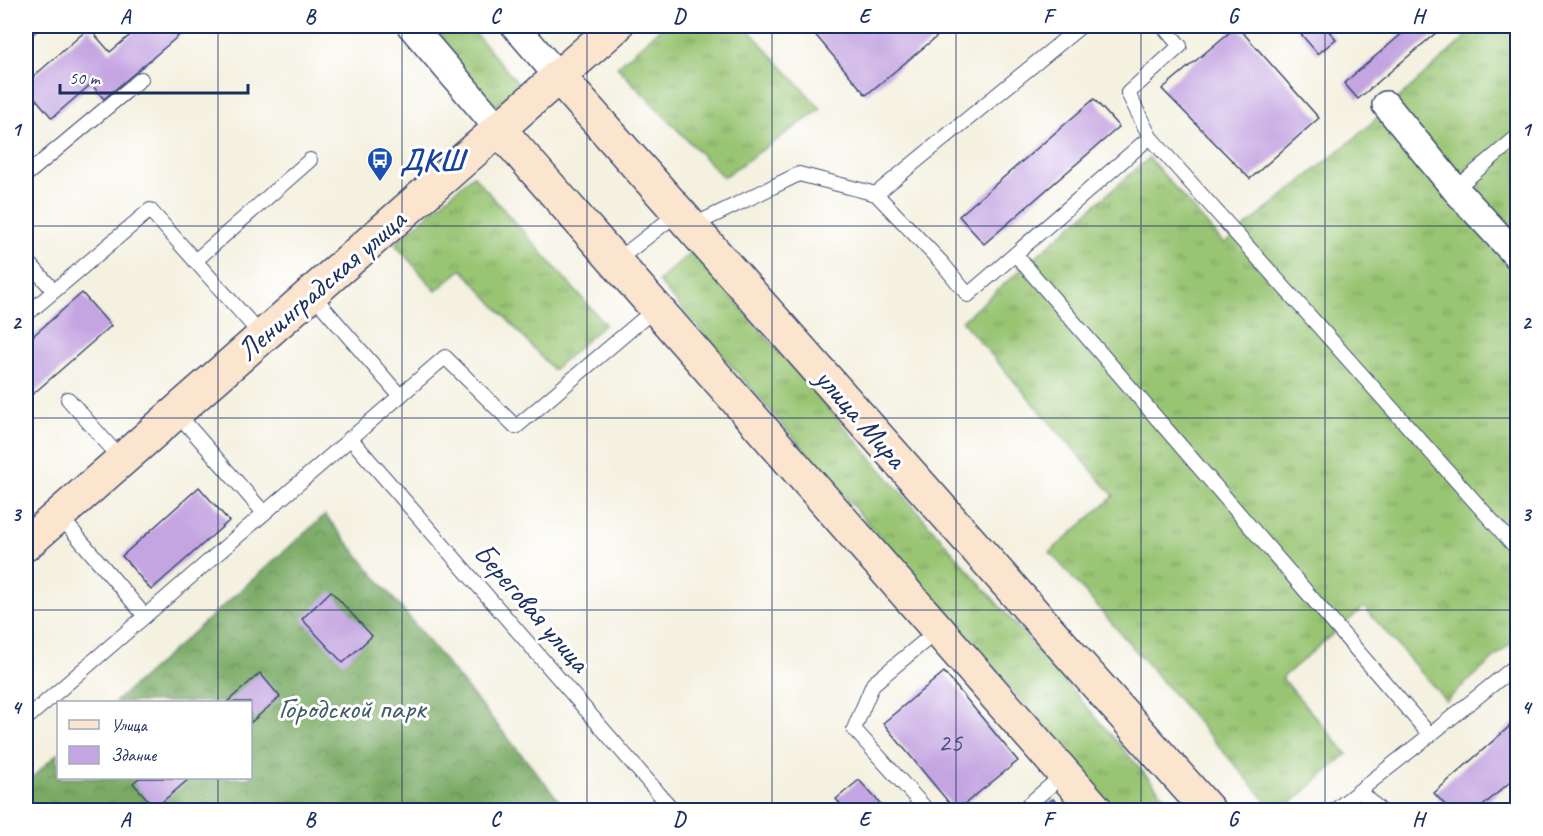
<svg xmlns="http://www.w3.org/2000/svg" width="1543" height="836" font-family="Caveat,sans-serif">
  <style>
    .grass { fill: url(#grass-tufts); stroke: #5a7a68; stroke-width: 1.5 }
    .forest { fill: url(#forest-crowns); stroke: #4a6c62; stroke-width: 1.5 }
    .building { fill: #c4a5e1 }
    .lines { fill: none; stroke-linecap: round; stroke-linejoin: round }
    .service-casing { stroke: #3c4c72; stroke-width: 16 }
    .minor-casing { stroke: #3c4c72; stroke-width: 30 }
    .secondary-casing { stroke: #3c4c72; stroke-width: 36 }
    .service { stroke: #fff; stroke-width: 14 }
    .minor { stroke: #fff; stroke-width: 27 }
    .secondary { stroke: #fbe5cf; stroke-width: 33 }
    .grid { fill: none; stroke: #1b2f5e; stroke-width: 1.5; stroke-opacity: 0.55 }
    .labels { text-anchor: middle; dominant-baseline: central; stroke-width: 6; stroke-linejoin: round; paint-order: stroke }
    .number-label { font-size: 27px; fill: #454c7f }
    .transit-label { font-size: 30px; font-weight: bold; fill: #164399; stroke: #fff; text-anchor: start }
    .street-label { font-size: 30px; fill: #1b2f5e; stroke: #fff }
    .park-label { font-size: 30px; fill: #415c64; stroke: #fff }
    .neatline { fill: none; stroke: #1b2f5e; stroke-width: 2 }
    .grid-label { font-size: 20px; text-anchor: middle; font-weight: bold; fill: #1b2f5e }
  </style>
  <defs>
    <pattern id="grass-tufts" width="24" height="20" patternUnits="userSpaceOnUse" patternTransform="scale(1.5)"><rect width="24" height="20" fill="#99c573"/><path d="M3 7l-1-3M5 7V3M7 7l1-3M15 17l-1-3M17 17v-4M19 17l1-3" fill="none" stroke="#7ca062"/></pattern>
    <pattern id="forest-crowns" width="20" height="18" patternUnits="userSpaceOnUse" patternTransform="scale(1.5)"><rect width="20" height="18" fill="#7aaa65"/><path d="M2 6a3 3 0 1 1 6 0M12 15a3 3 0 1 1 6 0" fill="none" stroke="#638b56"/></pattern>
  </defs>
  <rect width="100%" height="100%" fill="#fff"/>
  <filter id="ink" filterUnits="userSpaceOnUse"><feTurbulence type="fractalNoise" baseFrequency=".0167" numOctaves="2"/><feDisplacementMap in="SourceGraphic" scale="12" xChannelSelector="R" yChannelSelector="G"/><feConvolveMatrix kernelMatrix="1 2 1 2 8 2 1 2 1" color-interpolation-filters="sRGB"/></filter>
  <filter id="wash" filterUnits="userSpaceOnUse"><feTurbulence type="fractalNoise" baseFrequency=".008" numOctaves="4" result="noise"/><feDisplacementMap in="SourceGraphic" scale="24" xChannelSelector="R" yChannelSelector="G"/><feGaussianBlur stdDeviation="1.35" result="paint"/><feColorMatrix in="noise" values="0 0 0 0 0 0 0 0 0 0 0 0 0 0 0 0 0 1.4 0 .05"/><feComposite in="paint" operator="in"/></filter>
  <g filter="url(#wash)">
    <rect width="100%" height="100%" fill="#f4f1e0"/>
    <g class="grass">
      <path d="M420,26h49l51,60 -29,23z"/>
      <path d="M663,26h82l76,83 -98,68 -106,-110z"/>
      <path d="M1478,26h39v612l-71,63 -82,-94 -82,71 65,76 -64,56h-9l-224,-258 64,-56 -152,-175 187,-163 75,86 133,-108z"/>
      <path d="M473,175l132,149 -52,46 -91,-101 -26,22 -41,-47z"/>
      <path d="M692,251l484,559h-60l-458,-529z"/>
    </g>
    <path class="forest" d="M325,515l242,295h-541v-27l32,-30v25h192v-76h-135z"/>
    <g id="blocks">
      <g class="building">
        <path d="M141,26h49l-86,73 -13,-15 -39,34 -26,-31v-4l63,-55 21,24z"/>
        <path d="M808,26h125l7,8 -74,61z"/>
        <path d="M1237,26l82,92 -69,61 -88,-90z"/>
        <path d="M1294,26h30l12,13 -18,15z"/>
        <path d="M1411,26h33l-86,73 -14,-16z"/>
        <path d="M1094,99l25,28 -135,117 -25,-28z"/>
        <path d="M82,293l29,33 -78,68 -7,-9v-43z"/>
        <path d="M199,487l30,34 -78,69 -29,-34z"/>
        <path d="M331,591l41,45 -29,27 -41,-44z"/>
        <path d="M944,672l74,89 -61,49h-2l-72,-87z"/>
        <path d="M260,673l20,24 -30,26v-21h-23z"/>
        <path d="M1518,719v56l-40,35h-28l-16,-17z"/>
        <path d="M139,778h51l-35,30 -22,-25z"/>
        <path d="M859,780l27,30h-40l-10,-11z"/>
        <path d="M1053,799l10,11h-23z"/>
        <path d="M265,805h10l10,5h-36l5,-3z"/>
      </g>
    </g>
  </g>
  <g filter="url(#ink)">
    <use href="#blocks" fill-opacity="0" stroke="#3c4c72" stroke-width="1.5"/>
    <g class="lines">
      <defs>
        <g id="service">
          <path d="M1163,26l17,20 -52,47 22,44 368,413"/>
          <path d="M26,31l5,-5"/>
          <path d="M26,175l115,-96"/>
          <path d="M1455,189l63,-53"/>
          <path d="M876,194l66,69 26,32 182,-158"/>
          <path d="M692,226l107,-52 77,20 205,-168"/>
          <path d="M1016,255l414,480 -95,75"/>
          <path d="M26,259l28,32"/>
          <path d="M195,261l115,-101"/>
          <path d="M615,262l64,-50"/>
          <path d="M311,293l89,103"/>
          <path d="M26,315l124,-105 112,126"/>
          <path d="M68,399l54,61"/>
          <path d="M176,412l88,101"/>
          <path d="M350,438l323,372"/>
          <path d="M59,515l86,101"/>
          <path d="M26,719l419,-362 71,70 140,-119"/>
          <path d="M1430,735l88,-71"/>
          <path d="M1360,791l20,19"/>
          <path d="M927,810l-73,-81 19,-45 65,-54"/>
          <path d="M1022,810l42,-36"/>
          <path d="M1513,810l5,-3"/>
        </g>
        <g id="minor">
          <path d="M411,26l88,103"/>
          <path d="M515,26l43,50"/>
          <path d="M1386,105l69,84 63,68"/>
        </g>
        <g id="secondary">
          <path d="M558,76l650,734"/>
          <path d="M499,129l597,681"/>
          <path d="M26,544l590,-518"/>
        </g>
      </defs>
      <use href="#service" class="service-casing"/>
      <use href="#minor" class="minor-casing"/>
      <use href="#secondary" class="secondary-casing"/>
      <use href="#service" class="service"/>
      <use href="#minor" class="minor"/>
      <use href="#secondary" class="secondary"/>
    </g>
  </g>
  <path class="grid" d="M218,26v676M402,26v784M587,26v784M772,26v784M956,26v784M1141,26v784M1325,26v784M26,226h1492M26,418h1492M26,610h1492M218,778v32"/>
  <defs>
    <symbol id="bus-pin" viewBox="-11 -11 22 30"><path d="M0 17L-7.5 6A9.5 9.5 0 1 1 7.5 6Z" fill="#1a4fb4" stroke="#fff"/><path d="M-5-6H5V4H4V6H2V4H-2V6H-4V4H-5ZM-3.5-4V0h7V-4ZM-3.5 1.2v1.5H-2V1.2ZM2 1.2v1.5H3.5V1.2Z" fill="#fff"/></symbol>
  </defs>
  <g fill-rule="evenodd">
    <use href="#bus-pin" x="365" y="145" width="30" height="40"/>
  </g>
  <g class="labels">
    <g class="number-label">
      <text x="950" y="742">25</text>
    </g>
    <g class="transit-label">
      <text x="400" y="160">ДКШ</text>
    </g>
    <g class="street-label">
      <text transform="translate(321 285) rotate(-41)">Ленинградская улица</text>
      <text transform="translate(861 418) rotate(49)">улица Мира</text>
      <text transform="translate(532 607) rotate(49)">Береговая улица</text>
    </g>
    <g class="park-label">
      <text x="352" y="708">Городской парк</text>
    </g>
  </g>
  <rect width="1543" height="836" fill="none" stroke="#fff" stroke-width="66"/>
  <rect x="57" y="701" width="195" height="78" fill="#ffffff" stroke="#a4acbf" stroke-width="1.5"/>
  <rect x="69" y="720" width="30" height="9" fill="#fbe5cf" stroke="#a4acbf" stroke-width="1.5"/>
  <text x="111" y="731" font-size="18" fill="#1b2f5e">Улица</text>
  <rect x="69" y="746" width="30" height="18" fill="#c4a5e1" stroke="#a4acbf" stroke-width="1.5"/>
  <text x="111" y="761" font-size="18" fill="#1b2f5e">Здание</text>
  <path d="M60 84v9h188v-9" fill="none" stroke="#1b2f5e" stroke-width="3"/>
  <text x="69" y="84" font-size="18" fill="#1b2f5e" stroke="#ffffff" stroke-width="4.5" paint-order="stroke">50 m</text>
  <rect x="33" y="33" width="1477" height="770" class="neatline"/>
  <g class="grid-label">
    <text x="125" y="23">A</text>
    <text x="310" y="23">B</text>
    <text x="495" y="23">C</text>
    <text x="679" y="23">D</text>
    <text x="864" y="23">E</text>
    <text x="1048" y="23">F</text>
    <text x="1233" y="23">G</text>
    <text x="1418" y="23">H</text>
    <text x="16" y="136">1</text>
    <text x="1526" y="136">1</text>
    <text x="16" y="329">2</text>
    <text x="1526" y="329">2</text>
    <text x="16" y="521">3</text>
    <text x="1526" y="521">3</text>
    <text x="16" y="714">4</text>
    <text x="1526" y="714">4</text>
    <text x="125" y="826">A</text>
    <text x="310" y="826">B</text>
    <text x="495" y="826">C</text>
    <text x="679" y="826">D</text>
    <text x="864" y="826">E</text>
    <text x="1048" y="826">F</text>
    <text x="1233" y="826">G</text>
    <text x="1418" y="826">H</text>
  </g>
</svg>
